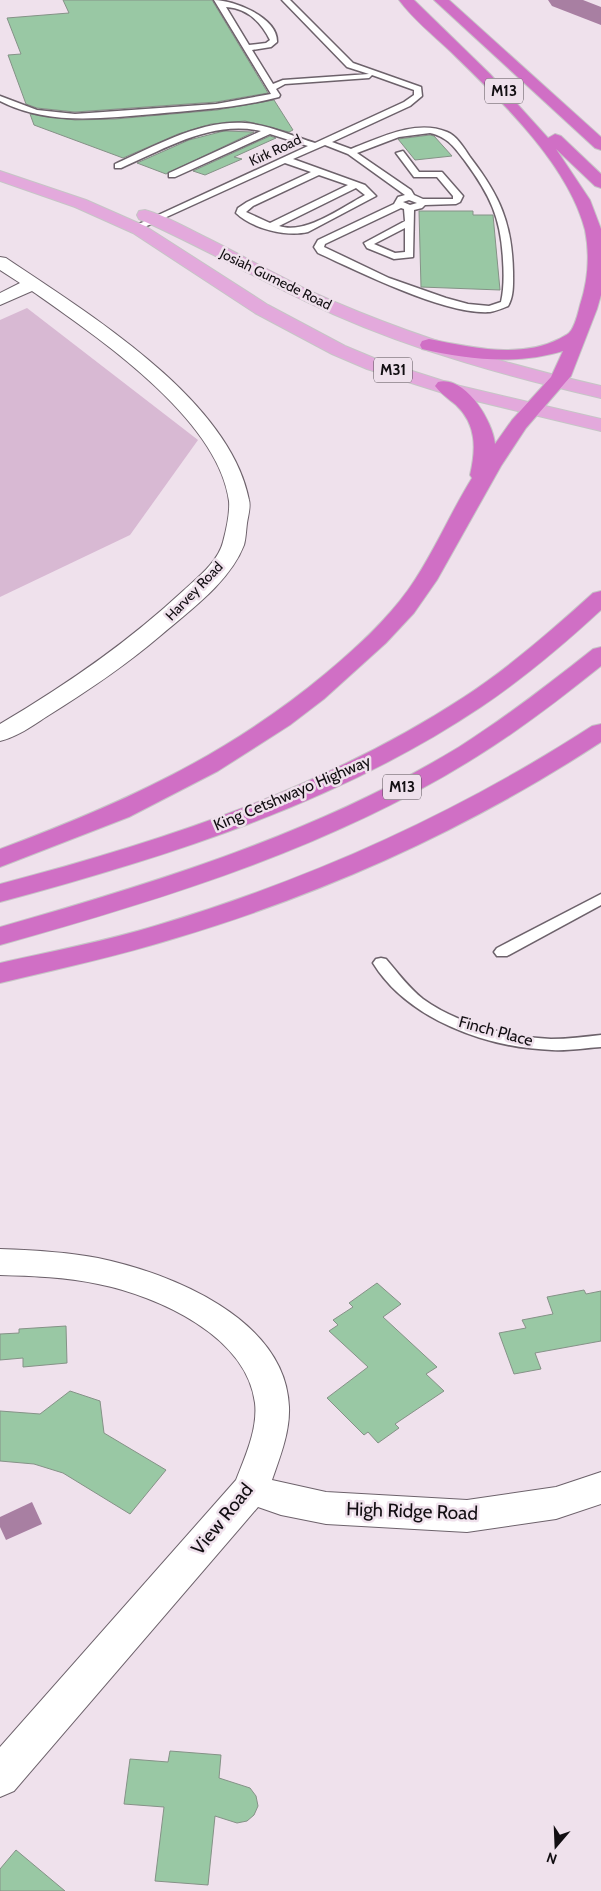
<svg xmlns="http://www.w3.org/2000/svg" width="601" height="1891" font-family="Cabin,sans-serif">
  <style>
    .green { fill: #d8b9d3 }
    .water { fill: #a87fa2 }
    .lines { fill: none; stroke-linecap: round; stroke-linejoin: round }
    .river { fill: #a87fa2; fill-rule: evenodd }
    .building { fill: #99c8a4; stroke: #859287 }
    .service-casing { stroke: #6d626b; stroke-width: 3 }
    .minor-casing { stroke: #6d626b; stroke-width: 2 }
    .primary-casing { stroke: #c6c5c6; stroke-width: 2 }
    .motorway-casing { stroke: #c6c5c6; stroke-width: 2 }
    .service { fill: #fff; fill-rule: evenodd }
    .minor { fill: #fff; fill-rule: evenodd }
    .primary { fill: #e3a9dc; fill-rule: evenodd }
    .motorway { fill: #d06fc5; fill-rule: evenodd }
    .labels { text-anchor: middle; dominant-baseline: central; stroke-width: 5; stroke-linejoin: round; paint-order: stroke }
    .far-street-label { font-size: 14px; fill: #120e12; stroke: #efe1ec }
    .shield { fill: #efe1ec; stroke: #544d53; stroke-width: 1 }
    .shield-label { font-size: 15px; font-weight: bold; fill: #120e12 }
    .street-label { font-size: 16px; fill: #120e12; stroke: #efe1ec }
    .near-street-label { font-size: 19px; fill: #120e12; stroke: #efe1ec }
  </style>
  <rect width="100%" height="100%" fill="#efe1ec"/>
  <path class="green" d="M27,308l171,132 -68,95 -130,62v-277z"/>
  <path class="water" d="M32,1502l10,22 -36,16 -6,-13v-10z"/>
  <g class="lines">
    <path class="river" d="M548,0h35l18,7v18l-49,-19z"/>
  </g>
  <g class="building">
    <path d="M63,0h149l56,93 -52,9 -141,10 -38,-4 -11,-4 -18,-49 13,-1 -14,-36 62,-5z"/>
    <path d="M274,100l19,30 -4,2 -44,-11 -34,3 -33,10 -55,24 -89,-33 -4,-11 45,6 40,-1 102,-9z"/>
    <path d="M224,131l30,1 -88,42 -29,-11 52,-23z"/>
    <path d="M430,135l4,1 18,20 -37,4 -17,-21z"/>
    <path d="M270,136l6,2 -42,19 8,2 -37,16 -12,-4z"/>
    <path d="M419,211h54v4h20l7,75 -79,-3z"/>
    <path d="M377,1283l24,21 -18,13 54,50 -11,7 18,17 -49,33 4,4 -21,15 -10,-11 -4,3 -37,-37 41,-31 -39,-36 9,-6 -5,-5 20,-13 -4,-4z"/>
    <path d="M584,1290l2,4 15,-3v50l-66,12 6,16 -27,5 -15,-41 27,-5 -4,-8 31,-6 -6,-17z"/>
    <path d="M66,1326l1,37 -44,4v-9l-23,2v-26l19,-1v-4z"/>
    <path d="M70,1391l30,10 4,32 62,37 -36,44 -67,-41 -29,-9 -34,-3v-50l40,3z"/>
    <path d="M170,1751l51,4 -2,23 31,10 6,8 2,10 -4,9 -7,6 -10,2 -22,-7 -7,69 -53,-4 9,-74 -40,-3 6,-45 38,3z"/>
    <path d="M16,1850l49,41h-65v-22z"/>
  </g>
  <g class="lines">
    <defs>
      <g id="service">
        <path d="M214,0c19,0 64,17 63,42l-6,5 -19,3 21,34 10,-4 86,-6 -22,-7 -65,-67h8l63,63 68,24 1,9 -12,10 -78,36 19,7c29,-11 65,-30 96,-17 10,4 17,16 23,25 30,39 42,66 43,115 0,11 1,24 -5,34 -5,2 -12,5 -18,6 -45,3 -130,-40 -172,-59l-4,-6 4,-7 76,-36 4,-7 7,-2 -57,-41 -23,-9 -32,14 72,26 11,11 -68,36c-22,5 -55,-3 -72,-19l2,-5 9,-6 64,-30 -26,-9 -147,67 -8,-2 178,-82 -38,-12 -95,43h-6v-4l92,-42c-50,-11 -96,18 -140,37h-6v-4c41,-18 84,-44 130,-41 24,2 48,13 70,20l89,-41 10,-7v-5l-42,-15 -3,3 -84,6 -9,5 4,6 -1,2c-41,11 -83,13 -125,17 -53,4 -105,12 -154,-13v-5l37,14 38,4 141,-10 55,-10zM226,7c21,1 35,15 44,33l-4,3 -17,2zM430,133c18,4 25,15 35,28 25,34 36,57 38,99 1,14 1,29 -2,42l-12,4 -21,-2 -22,-6 -57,-20 -65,-31 1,-3 76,-36 3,1 1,12 -41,22 3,5 27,11 19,-2 1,-47 8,-2 3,-3 31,-1 4,-2 3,-6 -21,-24h-23l-16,-21 -7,2 18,24h23l16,19v3h-30l-9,-4 -3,-5 -54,-37 42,-16zM319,175l29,10 -78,38 -24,-11 7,-6zM356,188l9,7c-24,13 -60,40 -86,31zM409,200l8,3 -7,2 -7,-3zM405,228v24l-10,1 -21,-9z"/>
        <path d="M601,894v11l-94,51h-10l-3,-4 3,-4z"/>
        <path d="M381,958l5,1c12,14 23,29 37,40 34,25 87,38 128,40 17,0 33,-2 50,-4v12c-16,1 -33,4 -49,3 -64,-2 -144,-30 -179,-87l3,-4z"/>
      </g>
      <g id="minor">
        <path d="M0,257l6,1c80,54 224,141 243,242 2,7 -1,16 -2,23 -1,7 -1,15 -3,22 -14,37 -55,66 -84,91 -35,30 -74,56 -114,81 -14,9 -29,20 -46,24v-17c66,-39 127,-81 183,-133 14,-13 35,-29 40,-49 3,-11 7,-30 6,-41 -11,-83 -133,-165 -197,-210l-32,14v-12l20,-10 -20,-13z"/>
        <path d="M0,1249c33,1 66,3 98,9 73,15 188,61 191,149 1,25 -9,50 -17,73l54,12 141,8 89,-13 45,-15v32l-45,15 -89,13 -141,-8 -45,-9 -23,-8 -244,284 -14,6v-50l236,-267c9,-23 22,-51 19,-77 -8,-67 -97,-107 -157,-119 -32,-7 -65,-8 -98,-9z"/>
      </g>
      <g id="primary">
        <path d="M0,171l86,29 59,26 123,79 77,41 36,15 75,24 145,34v12l-158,-38 -76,-24 -35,-15 -77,-41 -122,-80 -58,-26 -75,-26z"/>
        <path d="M145,210c19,5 38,16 56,25 37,18 73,39 111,57 93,42 190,72 289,94v12c-91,-21 -182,-46 -268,-84 -66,-29 -128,-66 -194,-95l-2,-4 2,-4z"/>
      </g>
      <g id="motorway">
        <path d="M399,0h15l76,74 58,64 7,-4 6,2 40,38v14l-6,-2 -39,-37 34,51 11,29v66l-4,14 -26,67 -45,52 -25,38 -64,114 -23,33 -28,30 -62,56 -34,26 -72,46 -89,46 -129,50v-18c121,-45 225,-92 325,-175 30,-25 60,-52 83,-84 25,-35 41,-75 64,-112l-2,-3c6,-26 7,-50 -14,-70 -7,-6 -15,-11 -21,-19l3,-4c27,-7 55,39 57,62l17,-24 39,-43 12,-26c-46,14 -94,9 -141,-2l-2,-4 2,-4 7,-2c41,8 91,20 130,0 3,-2 8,-4 10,-6 6,-6 9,-20 11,-28 8,-24 10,-50 5,-75 -17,-67 -87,-132 -135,-179 -17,-16 -37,-32 -51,-51z"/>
        <path d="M434,0h15l152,137v13l-6,-2z"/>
        <path d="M601,591v19c-38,35 -77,68 -120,97 -145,97 -314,150 -481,195v-18c161,-42 323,-95 464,-187 46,-30 88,-67 129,-104z"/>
        <path d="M601,647v19c-40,32 -81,64 -125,91 -145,91 -313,142 -476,188v-18c157,-45 318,-94 459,-180 47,-30 90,-63 134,-98z"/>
        <path d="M601,724v18c-131,86 -275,151 -425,196 -58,18 -117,31 -176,45v-20c53,-12 106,-22 158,-38 153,-46 300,-112 434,-199z"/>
      </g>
    </defs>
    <use href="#service" class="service-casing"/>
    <use href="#minor" class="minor-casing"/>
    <use href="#primary" class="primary-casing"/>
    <use href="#motorway" class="motorway-casing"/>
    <use href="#service" class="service"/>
    <use href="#minor" class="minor"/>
    <use href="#primary" class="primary"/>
    <use href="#motorway" class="motorway"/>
  </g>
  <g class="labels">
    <g class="far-street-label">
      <text transform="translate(275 150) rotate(-25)">Kirk Road</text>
      <text transform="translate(276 279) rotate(26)">Josiah Gumede Road</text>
      <text transform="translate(194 591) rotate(-46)">Harvey Road</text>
    </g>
    <g class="shield">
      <rect x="485" y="78.5" width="38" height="25" rx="4"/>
      <rect x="374" y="357.5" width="38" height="25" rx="4"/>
      <rect x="383" y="774.5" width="38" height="25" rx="4"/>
    </g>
    <g class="shield-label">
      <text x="504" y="91">M13</text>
      <text x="393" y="370">M31</text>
      <text x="402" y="787">M13</text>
    </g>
    <g class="street-label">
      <text transform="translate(292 793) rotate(-23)">King Cetshwayo Highway</text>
      <text transform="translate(496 1031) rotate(15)">Finch Place</text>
    </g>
    <g class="near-street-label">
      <text transform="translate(412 1511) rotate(2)">High Ridge Road</text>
      <text transform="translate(222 1519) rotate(-51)">View Road</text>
    </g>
  </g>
  <g transform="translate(556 1846) rotate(199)" stroke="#efe1ec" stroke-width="4" paint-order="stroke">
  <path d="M0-4L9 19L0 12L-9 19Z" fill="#120e12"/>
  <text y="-8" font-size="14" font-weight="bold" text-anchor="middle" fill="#120e12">N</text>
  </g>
</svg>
